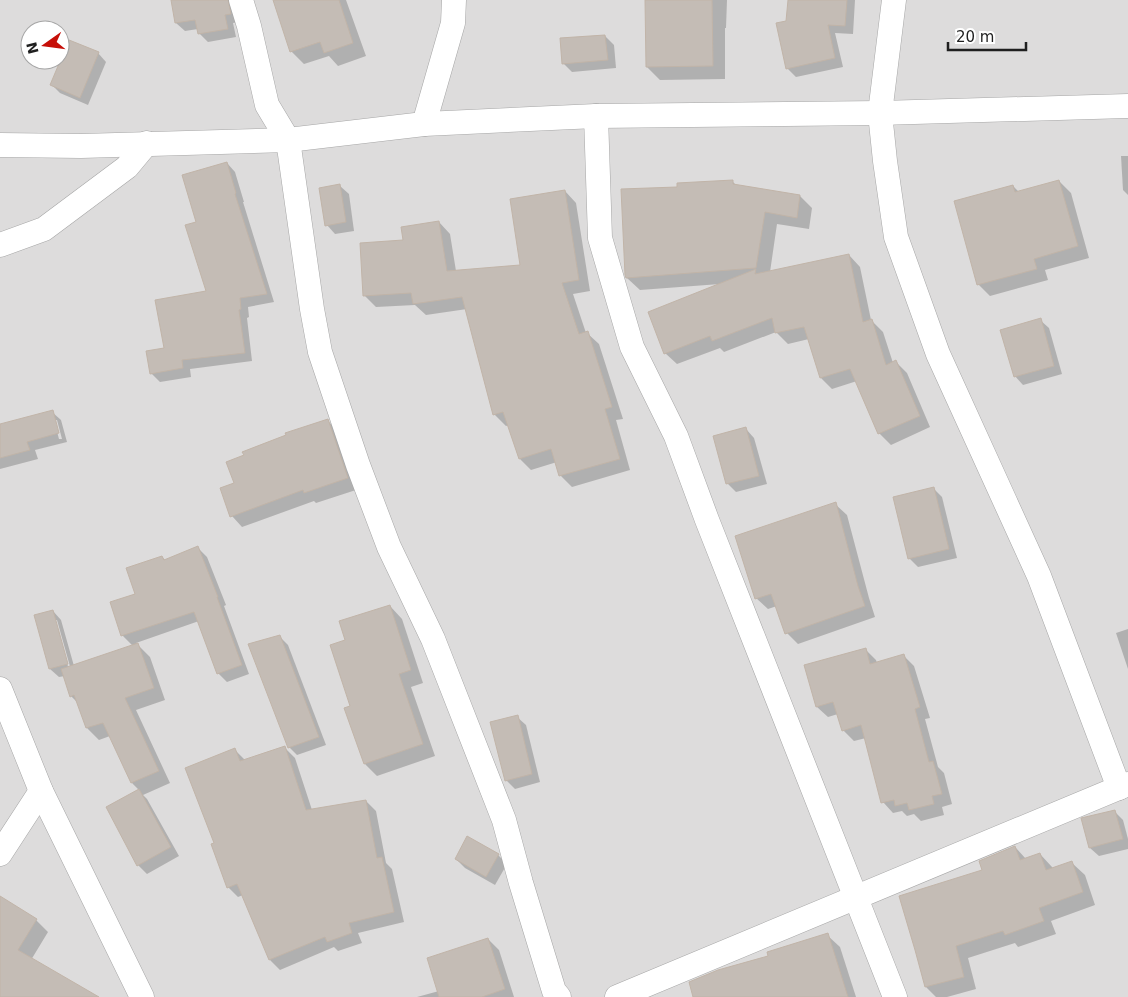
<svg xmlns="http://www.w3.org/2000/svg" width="1128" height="997" font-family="'DejaVu Sans',sans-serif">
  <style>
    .residential { fill: #dddcdc; fill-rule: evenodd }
    .shadow { fill: #0003; fill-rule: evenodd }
    .building { fill: #c4bcb5; stroke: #c1b4a8 }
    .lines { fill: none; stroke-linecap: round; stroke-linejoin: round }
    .street-casing { stroke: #a6a6a6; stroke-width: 25 }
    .street { stroke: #fff; stroke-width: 24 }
  </style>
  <rect width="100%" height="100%" fill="#efece6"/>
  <path class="residential" d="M0,0h1128v997h-1128zM30,30h30v30h-30z"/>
  <g class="shadow">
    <path d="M172,0h67v22l-6,1 3,14 -28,5 -9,-9 -1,-4 -13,2 -9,-8z"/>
    <path d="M274,0h72l20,56 -28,10 -9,-10 -25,8 -13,-13z"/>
    <path d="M646,0h81l-1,28h-1v51l-65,1 -13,-13z"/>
    <path d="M789,0h66l-2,34 -18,-1 8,34 -47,10 -9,-9z"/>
    <path d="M605,36l9,9 2,23 -44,4 -9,-9z"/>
    <path d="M98,53l8,9 -18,43 -28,-12 -8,-8z"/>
    <path d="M1121,156h7v39l-5,-5z"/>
    <path d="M227,163l8,9 9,30h-1l31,100 -26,5 1,10 -2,1 5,43 -62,8 1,8 -31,5 -9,-9 14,-24 42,-57 -10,-69z"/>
    <path d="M1059,181l12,12 18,65 -44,12 3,10 -58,16 -12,-12 35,-98 6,6z"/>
    <path d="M733,182l4,4 63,10 12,12 -3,21 -32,-5 -7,48 79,-17 11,12 11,53 12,12 10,31 3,-1 11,11 23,54 -39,18 -12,-12 -22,-52 -25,8 -11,-11 -12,-39 -21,5 -12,-12 -52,20 -4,-4 -43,16 -12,-11 55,-69 -80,6 -13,-12 51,-90z"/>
    <path d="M340,186l9,8 5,37 -19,3 -8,-9z"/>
    <path d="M565,191l11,12 14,88 -17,3 13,39h1l12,11 24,75 -7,1 14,50 -58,17 -11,-11 -4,-14 -26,8 -11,-11 -11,-34 -3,1 -12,-12 -27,-105 -41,6 -11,-10 -39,2 -11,-11 39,-55 35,-19 11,12 6,37 66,-5z"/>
    <path d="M1040,320l9,8 13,46 -39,11 -8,-9z"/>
    <path d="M52,412l9,8 6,22 -32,8 3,9 -38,10v-43zM54,420h3l5,19h-3z"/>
    <path d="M328,421l11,11 20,57 -43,14 -2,-2 -72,26 -10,-11 4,-33z"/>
    <path d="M746,429l8,9 13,46 -31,8 -9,-9z"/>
    <path d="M933,488l9,9 15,61 -39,9 -9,-9z"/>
    <path d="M835,504l12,11 22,83 6,19 -77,27 -11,-11 -10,-27 -9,3 -12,-11z"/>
    <path d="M198,548l9,9 19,48 -2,1 25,68 -22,8 -9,-9 -19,-52 -63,22 14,14 15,43 -29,10 34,73 -27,12 4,4 32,57 -32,18 -9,-9 1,-75 -7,-7 -22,-47 -11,4 -12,-12 -9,-25 -7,-7 -6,-20 -6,1 -9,-8 3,-58 8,9 13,46 59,-20 -10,-10 -12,-33 25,-9 26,-37 4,4zM55,620h2l14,50h-2z"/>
    <path d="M390,606l12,13 21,64 -12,4 24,69 -58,20 -12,-12 -13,-58 -5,-65z"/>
    <path d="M1128,629v40l-12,-36z"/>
    <path d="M280,637l8,8 38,100 -29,10 -8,-8z"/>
    <path d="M865,649l11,11 1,3 26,-8 11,11 16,52 -5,1 13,48 6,6 8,31 -10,3 2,8 -23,6 -7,-7 -7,2 -5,-5 -9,2 -10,-11 -17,-64 -12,3 -11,-11 -5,-16 -10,3 -11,-10z"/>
    <path d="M517,717l9,8 14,57 -25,7 -9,-9z"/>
    <path d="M285,748l10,10 17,52 54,-9 10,10 10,52 6,6 12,53 -46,11 4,10 -24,8 -4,-4 -54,23 -10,-10 -27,-65 -5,2 -10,-10 -12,-44 19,-93 10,10z"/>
    <path d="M1114,811l9,9 5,19v10l-29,7 -9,-8z"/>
    <path d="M1015,847l11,12 14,-5 12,13 1,2 19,-6 13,12 10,30 -44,16 5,13 -38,13 -3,-4 -47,15 8,31 -29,8h-11l-10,-10 57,-116z"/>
    <path d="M498,855l9,9 -12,21 -30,-17 -9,-9z"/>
    <path d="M36,920l12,12 -17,28 61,37h-92v-58z"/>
    <path d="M827,935l13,12 16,50h-162l76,-41z"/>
    <path d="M488,939l11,11 15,47h-97l22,-6z"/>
  </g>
  <g class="building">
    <path d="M171,0h57l3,14 -6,1 3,14 -30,5 -3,-14 -20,3z"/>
    <path d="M273,0h66l14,43 -29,10 -4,-11 -30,10z"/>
    <path d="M645,0h67l1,66 -67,1z"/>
    <path d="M788,0h59l-2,26 -17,-1 7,33 -49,11 -10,-46 10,-2z"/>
    <path d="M605,35l3,25 -46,4 -2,-26z"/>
    <path d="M69,40l30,12 -19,46 -30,-13z"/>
    <path d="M227,162l9,31 -1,1 32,100 -27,4 1,11 -2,1 6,43 -63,7 1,8 -33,6 -4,-23 18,-3 -9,-48 51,-9 -21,-66 11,-3 -14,-47z"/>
    <path d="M733,180v4l67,11 -3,23 -32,-6 -9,56 -130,10 -1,-3 -4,-86 56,-2v-4z"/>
    <path d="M1059,180l19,66 -44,13 3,10 -60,16 -23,-84 59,-16 2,7z"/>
    <path d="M340,184l6,38 -21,4 -6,-38z"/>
    <path d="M565,190l14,90 -17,3 17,51 9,-3 24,76 -7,2 15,50 -61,17 -8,-27 -32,10 -16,-47 -10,3 -31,-118 -49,7 -2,-11 -48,3 -3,-53 43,-3 -2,-13 38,-6 8,50 73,-6 -10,-66z"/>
    <path d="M849,254l14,68 9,-3 14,46 10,-5 24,56 -42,18 -28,-65 -30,9 -16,-51 -29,6 -3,-15 -60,23 -2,-5 -46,18 -16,-42 108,-43 -1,5z"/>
    <path d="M1041,318l13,48 -40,11 -14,-47z"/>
    <path d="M53,410l6,23 -32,9 3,8 -30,8v-34z"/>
    <path d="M328,419l20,59 -44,15 -1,-3 -73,27 -10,-29 14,-5 -8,-21 18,-7 -2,-3 44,-17 -1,-2z"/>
    <path d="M746,427l13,49 -33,8 -13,-48z"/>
    <path d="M934,487l15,62 -41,10 -15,-62z"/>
    <path d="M836,502l22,84 7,20 -80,28 -14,-40 -16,5 -20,-63z"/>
    <path d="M198,546l20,51h-1l25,68 -25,9 -23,-62 -73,24 -11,-34 25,-8 -9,-26 36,-12 2,4z"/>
    <path d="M390,605l21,65 -12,4 24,70 -59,20 -20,-56 6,-2 -20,-61 15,-5 -6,-19z"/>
    <path d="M53,610l15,54 -19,5 -15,-54z"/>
    <path d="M280,635l39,102 -31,11 -40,-104z"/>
    <path d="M138,643l16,45 -29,10 34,73 -28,12 -28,-60 -17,5 -12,-33 -4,2 -9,-28z"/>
    <path d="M866,648l4,16 34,-10 16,53 -5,2 14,53 4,-1 9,33 -10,2 2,8 -25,6 -2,-7 -12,3 -1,-6 -13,3 -20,-78 -19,6 -9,-29 -17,5 -12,-42z"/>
    <path d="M518,715l14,59 -27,7 -15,-59z"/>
    <path d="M285,746l21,64 60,-10 11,58 5,-1 12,55 -45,11 3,10 -25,9 -2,-5 -56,23 -32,-76 -10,4 -16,-44 3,-1 -29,-75 50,-20 5,13z"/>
    <path d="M139,789l32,58 -34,19 -31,-59z"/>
    <path d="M1115,810l8,29 -34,9 -8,-30z"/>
    <path d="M467,836l32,18 -13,23 -31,-18z"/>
    <path d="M1015,846l5,14 20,-7 6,17 26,-9 11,31 -44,16 5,13 -39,14 -2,-4 -47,15 8,31 -39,10 -10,-37 -16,-54 83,-26 -3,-9z"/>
    <path d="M0,896l37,23 -19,31 81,47h-99z"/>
    <path d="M828,933l20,64h-155l-4,-15 29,-12 50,-14 -1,-4z"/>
    <path d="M488,938l17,51 -23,8h-43l-12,-39z"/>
  </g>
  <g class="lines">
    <defs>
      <g id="street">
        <path d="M241,0l8,26 18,79 21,35 24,169 8,43 38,113 31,82 44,92 71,181 17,63 33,108 5,6"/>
        <path d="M894,0l-14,113 5,48 11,76 42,117 101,222 80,212"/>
        <path d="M596,116l4,122 32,109 44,89 31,84 188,477"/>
        <path d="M424,124l29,-101 1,-23"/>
        <path d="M0,145l81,1 207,-6 136,-16 172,-8 284,-3 248,-7"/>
        <path d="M0,245l44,-16 83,-62 20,-24"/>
        <path d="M0,689l41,102 101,206"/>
        <path d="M0,854l41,-63"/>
        <path d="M617,997l511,-213"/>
      </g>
    </defs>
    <use href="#street" class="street-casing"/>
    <use href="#street" class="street"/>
  </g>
  <g transform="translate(45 45) rotate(256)"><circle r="24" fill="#ffffff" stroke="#a5a5a5"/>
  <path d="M0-4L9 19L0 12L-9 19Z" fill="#c60f08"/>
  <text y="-8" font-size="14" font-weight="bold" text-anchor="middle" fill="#1f1f1f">N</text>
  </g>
  <path d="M948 42v8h78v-8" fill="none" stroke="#1f1f1f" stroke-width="2.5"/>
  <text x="956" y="42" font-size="15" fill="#1f1f1f" stroke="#ffffff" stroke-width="4" paint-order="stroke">20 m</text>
</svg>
